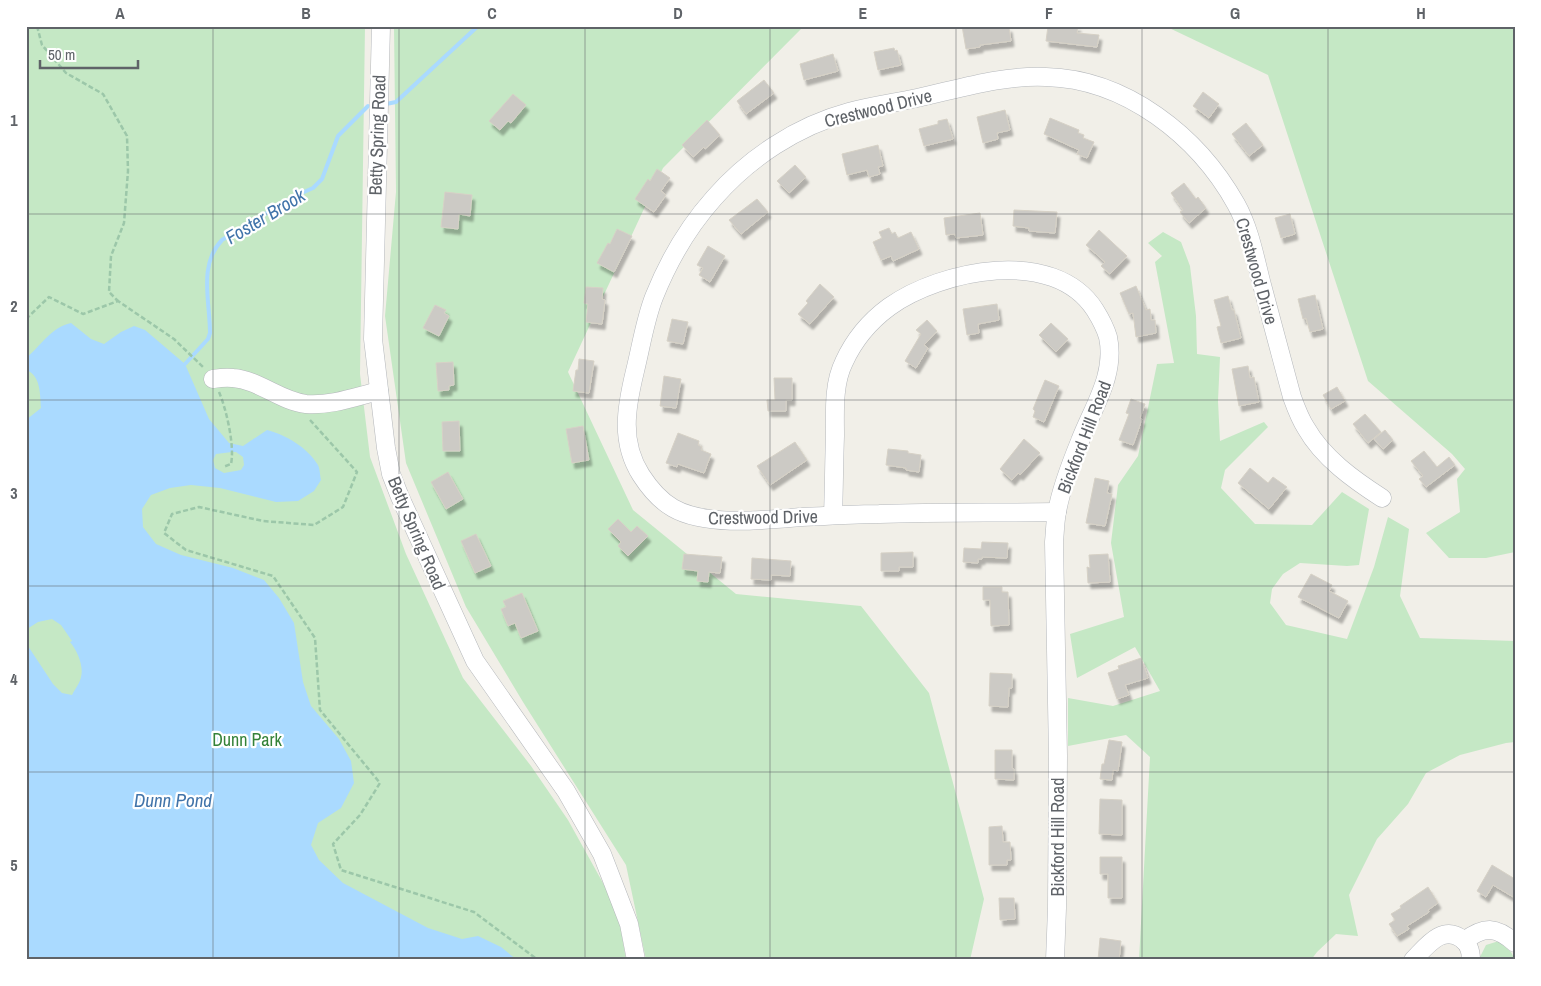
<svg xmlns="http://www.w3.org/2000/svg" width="1541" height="986" font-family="'Archivo Narrow',sans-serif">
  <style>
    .green { fill: #c5e8c5 }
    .water { fill: #aadaff; fill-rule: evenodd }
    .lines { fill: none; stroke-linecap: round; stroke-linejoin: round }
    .stream { stroke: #aadaff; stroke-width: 4 }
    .building { fill: #cccac5; stroke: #d6d1c6; filter: url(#shadow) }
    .minor-casing { stroke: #b5b8bc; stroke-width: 19 }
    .path { stroke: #9cc7a9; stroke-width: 2.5; stroke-dasharray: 5 2.5; stroke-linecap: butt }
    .minor { stroke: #fff; stroke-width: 18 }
    .grid { fill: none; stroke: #5f6368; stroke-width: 1; stroke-opacity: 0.55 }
    .labels { text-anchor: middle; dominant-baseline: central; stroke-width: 4.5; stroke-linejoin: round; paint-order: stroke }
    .street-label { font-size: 18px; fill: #5f6368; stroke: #fff }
    .park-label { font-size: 18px; fill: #348238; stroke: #fff }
    .water-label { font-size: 19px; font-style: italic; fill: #4174aa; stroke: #fff }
    .neatline { fill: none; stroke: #5f6368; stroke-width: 2 }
    .grid-label { font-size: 16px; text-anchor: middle; font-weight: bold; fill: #5f6368 }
  </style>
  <defs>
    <filter id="shadow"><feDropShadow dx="3" dy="5.5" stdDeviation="1" flood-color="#0004"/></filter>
  </defs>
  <rect width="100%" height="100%" fill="#f1efe8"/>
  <g class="green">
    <path d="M26,26h339l-5,348 10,83 36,97 57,124 68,88 37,54 50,90 8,50h-600z"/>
    <path d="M394,26h410l-141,142 -95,204 65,138 103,84 125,12 68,87 55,206 -14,61h-324l-20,-95 -103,-163 -57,-95 -60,-144 -21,-147 11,-124z"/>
    <path d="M1165,26h350v526l-29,6h-37l-23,-25 34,-21 -3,-33 8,-10 -13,-15 -84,-73 -100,-306z"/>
    <path d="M1163,232l18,10 9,24 6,50 1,38 23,3 -2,44 2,40 44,-19 4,5 -43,43 -4,18 34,36 57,1 30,-33 27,17 -10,56 -12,1 -47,-3 -17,11 -11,15 -2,14 16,22 61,14 27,-72 14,-50 21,12 -9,67 20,42 95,3v101l-9,1 -46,12 -34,18 -18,31 -31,35 -28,56 9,41 -22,-2 -19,18 -6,8h-172l11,-203 -24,-22 -58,11v-48l45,8 47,-15 -25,-44 -58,31 -7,-44 54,-17 -13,-74 7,-58 20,-29 19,-92 17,-1 -19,-101 7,-6 -14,-13z"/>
    <path d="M1499,941l12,11 4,8h-30l-5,-3 6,-12z"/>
  </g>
  <path class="water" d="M71,323l20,16 13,5 17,-12 13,-6 11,4 40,34 24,55 20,24 14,3 24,-16c19,5 40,17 51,35 2,4 2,11 3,15l-7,11 -16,10 -22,1 -56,-14 -29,-3 -21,3 -19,7 -9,14 1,18 13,17 25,11 52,13 31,12 15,18 15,25 9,59 8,24 28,33 12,22 3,22 -13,25 -23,15 -7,22 8,15 24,23 85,45 34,11 16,-3 23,11 16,13h-491v-317l27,41 9,9 10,2c3,-6 8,-12 9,-18 3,-11 -4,-27 -11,-35l2,-1 -11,-16 -9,-6 -14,3 -11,7 -1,2v-211l15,-12c-1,-13 0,-33 -15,-38v-12c15,-12 25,-31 45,-35zM232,452h4l7,5 1,8 -3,5 -17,3 -9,-5 -2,-8 3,-6z"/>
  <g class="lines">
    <g class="stream">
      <path d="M386,104l10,-2 82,-76"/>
      <path d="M185,364l23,-25 2,-6c0,-32 -12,-68 12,-93l73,-44 18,-8 9,-9 16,-43 30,-30"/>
    </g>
  </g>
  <g class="building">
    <path d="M962,26l47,1 2,14 -31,4v2l-14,2z"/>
    <path d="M1048,26h30l-1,7 22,2 -2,12 -51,-6z"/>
    <path d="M894,48l1,3 2,-1 4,15 -23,5 -4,-18z"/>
    <path d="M833,54l5,17 -34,9 -4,-16z"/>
    <path d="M764,80l10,13 -28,21 -9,-13z"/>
    <path d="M1203,92l16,12 -10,14 -16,-12z"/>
    <path d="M513,94l13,11 -15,18 -3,-2 -8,9 -11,-9z"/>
    <path d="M1005,110l5,20 -13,3 1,6 -15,4 -6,-26z"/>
    <path d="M1050,118l29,12 -1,3 6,2 -1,3 11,4 -7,16 -10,-4 2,-4 -35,-16z"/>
    <path d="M947,119l6,20 -29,7 -5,-17 19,-5v-3z"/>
    <path d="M707,120l13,15 -15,14 -1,-2 -11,10 -11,-12z"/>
    <path d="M1246,123l17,22 -14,11 -17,-22z"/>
    <path d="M878,145l5,21 -5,1 2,7 -11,3 -2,-7 -20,5 -5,-21z"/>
    <path d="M795,165l11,12 -17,16 -12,-12z"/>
    <path d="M657,169l13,9 -9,13 5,4 -12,17 -19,-13 13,-20 2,2z"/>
    <path d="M1184,183l12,16 2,-2 8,11 -17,15 -9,-11 3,-2 -12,-17z"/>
    <path d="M445,192l27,3 -2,21 -11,-2 -1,15 -17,-2z"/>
    <path d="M757,199l11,13 -27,22 -12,-14z"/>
    <path d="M1014,210l43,2 -2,21 -26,-2v-3l-16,-2z"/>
    <path d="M980,213l3,22 -27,3 -1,-4 -9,1 -2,-17z"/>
    <path d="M1290,214l5,20 -14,4 -6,-20z"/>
    <path d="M889,228l3,6 3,-2 3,6 13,-6 8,17 -26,12 -2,-5 -10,4 -8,-18 9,-4 -3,-6z"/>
    <path d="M617,229l15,7 -18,36 -17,-9 11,-20 2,1z"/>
    <path d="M1099,230l28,26 -17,18 -9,-8 4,-4 -19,-17z"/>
    <path d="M708,246l17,10 -15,26 -11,-7 4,-7 -6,-3z"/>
    <path d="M820,284l14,13 -24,27 -12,-10 10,-11 -2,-2z"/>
    <path d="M1136,286l10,24 4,-1 1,11h4l1,13 -20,4 -3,-24 -4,1 -9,-21z"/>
    <path d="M586,287l17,1 -1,11 3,1 -3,24 -16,-2 2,-18 -4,-1z"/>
    <path d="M1315,295l8,34 -13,3 -4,-14 -3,1 -5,-20z"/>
    <path d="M1228,296l4,14h2l7,28 -20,5 -4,-16 4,-1 -7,-26z"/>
    <path d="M997,304l2,16 -21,4 1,9 -12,2 -4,-26z"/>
    <path d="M435,305l11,5 -2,3 5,3 -10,20 -16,-8z"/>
    <path d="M672,319l16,3 -5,22 -16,-3z"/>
    <path d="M927,320l10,11 -13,14 4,3 -12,20 -11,-7 16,-27 -5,-4z"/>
    <path d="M1051,323l17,16 -12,13 -17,-17z"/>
    <path d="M579,359l15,2 -5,32 -16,-2 3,-21h2z"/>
    <path d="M453,362l1,23 -5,1v4l-11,1 -2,-28z"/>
    <path d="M1248,366l2,12 4,-1 5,25 -20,4 -7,-37z"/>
    <path d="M664,376l17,3 -5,29 -16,-2z"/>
    <path d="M774,378h18v22h-6v11h-18l-1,-11h8z"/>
    <path d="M1045,380l14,6 -15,36 -11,-5 2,-6 -2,-2z"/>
    <path d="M1337,387l8,14 -14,8 -8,-14z"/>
    <path d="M1131,399l14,5 -5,14 2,1 -9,26 -14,-5 10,-26 -3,-1z"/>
    <path d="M1365,414l16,18 -13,11 -15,-19z"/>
    <path d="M459,421l1,30h-17l-1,-29z"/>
    <path d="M583,426l6,34 -17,3 -6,-34z"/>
    <path d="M1385,430l8,10 -10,9 -9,-10z"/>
    <path d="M678,433l21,8 -1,4 4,2 -1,3 10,4 -7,19 -26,-9 -1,3 -11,-4z"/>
    <path d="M1024,439l16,14 -20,22 -2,-2 -6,7 -12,-11z"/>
    <path d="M795,442l12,18 -37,25 -13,-19z"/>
    <path d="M888,449l20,2v2l13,2 -2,17 -13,-2v-2l-20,-3z"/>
    <path d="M1424,451l13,16 12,-10 6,8 -29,22 -7,-8 4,-3 -12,-15z"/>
    <path d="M1250,468l18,15 5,-6 14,10 -18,22 -31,-26z"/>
    <path d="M448,472l15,27 -17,10 -15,-27z"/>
    <path d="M1095,478l14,3 -2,12 5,1 -7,32 -19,-3z"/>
    <path d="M618,519l13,13 6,-6 11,10 -20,20 -10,-10 3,-4 -13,-13z"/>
    <path d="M476,534l15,32 -16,7 -14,-32z"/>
    <path d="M982,542l26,1 -1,15 -25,-1v2h-4v4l-15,-1 1,-14 17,1z"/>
    <path d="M913,552v15h-14v4h-18v-18z"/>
    <path d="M684,554l38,3 -2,16 -11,-1 -1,10 -11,-1 1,-10 -16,-2z"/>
    <path d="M1108,554l2,28 -22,1 -1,-16 3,1 -1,-13z"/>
    <path d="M752,558l39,3 -1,15 -19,-1v5l-20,-1z"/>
    <path d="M1311,574l21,11 -3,6 19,10 -9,17 -41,-21z"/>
    <path d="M983,587h19v5h6l1,33 -18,1 -1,-26h-7z"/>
    <path d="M522,593l16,38 -17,7 -6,-15 -7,3 -7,-17 5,-2 -3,-6z"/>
    <path d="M1141,658l7,20 -23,7 4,10 -12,4 -9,-26 11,-4 -1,-3z"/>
    <path d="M990,673l22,1v14h-3l-1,19 -19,-1z"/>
    <path d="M1109,740l13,2 -4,29 -5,-1 -1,10 -12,-1 2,-15h2z"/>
    <path d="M995,750h17v18l2,1v11l-19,-1z"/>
    <path d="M1100,799l22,1v35l-23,-1z"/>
    <path d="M1002,826l1,16h7l1,18h-4v5h-18v-38z"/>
    <path d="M1100,857h22v41h-14v-24h-8z"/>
    <path d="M1492,865l23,14v19l-22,-13 -7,12 -9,-6z"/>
    <path d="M1428,887l10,16 -10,7 1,2 -22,14 2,3 -12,7 -8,-12 6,-4 -4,-6 10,-6 -1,-2z"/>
    <path d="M999,898h15l1,21 -15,1z"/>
    <path d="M1100,938l21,3 -2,19h-21z"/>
  </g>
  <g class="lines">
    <defs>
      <g id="minor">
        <path d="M381,26l-8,313 13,109 5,26 9,23 75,164 91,130 36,63 27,70 7,36"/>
        <path d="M213,379c6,-1 13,-2 20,-1 26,2 47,23 73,26 24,2 49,-7 73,-13"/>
        <path d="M1057,512c-59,1 -118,0 -178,2 -25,0 -51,2 -77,3 -37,3 -96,10 -129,-9 -14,-8 -23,-19 -32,-33 -21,-33 -15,-67 -6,-104 6,-24 10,-51 19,-74 14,-35 35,-71 60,-99 35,-40 83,-72 135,-86 22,-6 45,-9 68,-14 42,-9 85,-23 129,-21 80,2 152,59 190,127 14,25 19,54 26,81 10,37 20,75 30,112 4,11 8,22 14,31 17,30 48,52 76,70"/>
        <path d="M833,515c1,-26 1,-52 2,-79 0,-24 -2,-52 9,-74 10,-22 26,-41 45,-55 52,-37 165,-61 206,3 5,8 10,17 13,27 8,38 -15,70 -28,104 -9,22 -19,47 -23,71 -2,10 -2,20 -3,30l4,214 -1,152 -2,52"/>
        <path d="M1464,941c20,-15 32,-15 51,2"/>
        <path d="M1413,960c13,-13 29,-36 49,-21 7,5 9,13 9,21"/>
      </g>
    </defs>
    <use href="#minor" class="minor-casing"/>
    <g class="path">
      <path d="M37,26l5,19 24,28 37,21 24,42 1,35 -4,52 -13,33 -2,36 9,9"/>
      <path d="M26,319l23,-22 34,17 35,-13 56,38 30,29"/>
      <path d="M219,392c7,16 16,54 12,72l-8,3"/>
      <path d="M310,420l47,52 -14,35 -29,18 -51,-4 -64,-14 -27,7 -8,19 22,17 87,26 42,62 5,72 60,73 -20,32 -27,29 8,26 133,42 64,48"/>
    </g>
    <use href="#minor" class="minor"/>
  </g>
  <path class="grid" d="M213,26v934M399,26v934M585,26v934M770,26v934M956,26v934M1142,26v934M1328,26v934M26,214h1489M26,400h1489M26,586h1489M26,772h1489"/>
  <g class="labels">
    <g class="street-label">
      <text transform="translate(878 108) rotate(-14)">Crestwood Drive</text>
      <text transform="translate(377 135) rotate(-88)">Betty Spring Road</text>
      <text transform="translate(1257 271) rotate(74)">Crestwood Drive</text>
      <text transform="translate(1084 437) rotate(-69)">Bickford Hill Road</text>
      <text transform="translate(763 517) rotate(-1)">Crestwood Drive</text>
      <text transform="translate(417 533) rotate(67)">Betty Spring Road</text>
      <text transform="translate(1057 837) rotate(-90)">Bickford Hill Road</text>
    </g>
    <g class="park-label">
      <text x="247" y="739">Dunn Park</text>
    </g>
    <g class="water-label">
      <text transform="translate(265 216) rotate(-31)">Foster Brook</text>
      <text x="173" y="800">Dunn Pond</text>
    </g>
  </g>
  <rect width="1541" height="986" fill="none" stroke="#ffffff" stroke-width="55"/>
  <path d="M40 60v8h98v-8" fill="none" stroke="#5f6368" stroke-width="2.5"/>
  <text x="48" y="60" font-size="15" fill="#5f6368" stroke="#ffffff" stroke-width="4" paint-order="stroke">50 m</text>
  <rect x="28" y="28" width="1486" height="930" class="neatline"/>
  <g class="grid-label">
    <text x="120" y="19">A</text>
    <text x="306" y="19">B</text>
    <text x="492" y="19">C</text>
    <text x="678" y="19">D</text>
    <text x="863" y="19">E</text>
    <text x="1049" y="19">F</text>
    <text x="1235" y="19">G</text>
    <text x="1421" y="19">H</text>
    <text x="14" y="126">1</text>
    <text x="14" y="312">2</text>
    <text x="14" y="499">3</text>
    <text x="14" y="685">4</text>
    <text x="14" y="871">5</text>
  </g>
</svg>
